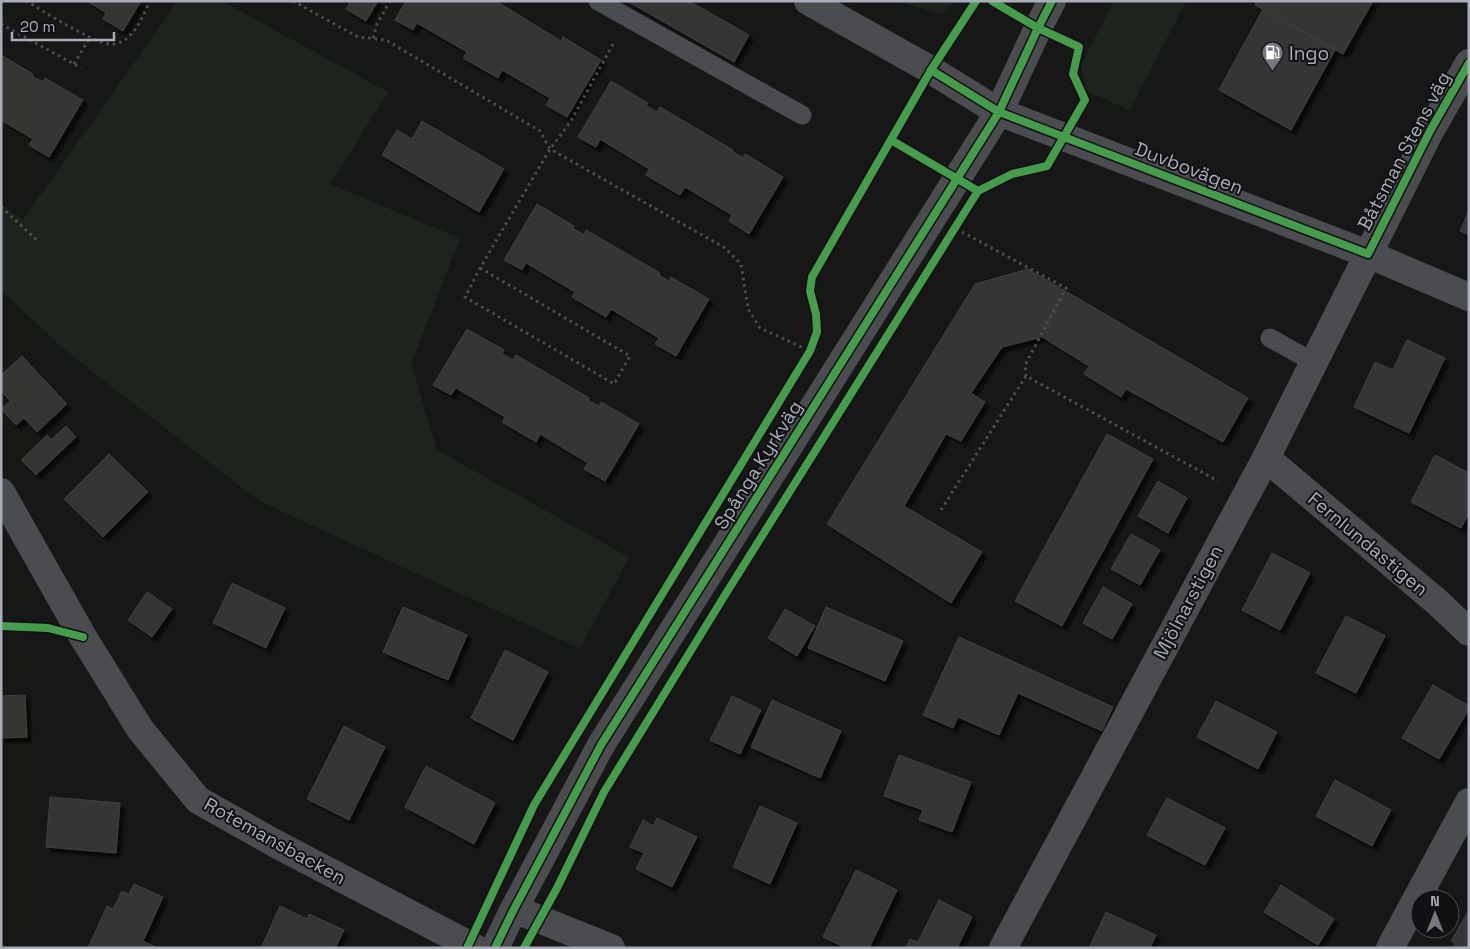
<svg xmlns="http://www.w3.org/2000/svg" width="1470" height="949" font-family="'Space Grotesk',sans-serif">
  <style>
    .green { fill: #1d241e }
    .building { fill: #353536; stroke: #3f4043; filter: url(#shadow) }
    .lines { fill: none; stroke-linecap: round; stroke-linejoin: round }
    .path { stroke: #4d4e52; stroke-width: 3; stroke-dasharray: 2.5 4; stroke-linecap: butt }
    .service { stroke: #4b4c50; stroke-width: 19 }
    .minor { stroke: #4b4c50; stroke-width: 28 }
    .tertiary { stroke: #4b4c50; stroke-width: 28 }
    .cycleway-casing { stroke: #111113; stroke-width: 11 }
    .cycleway { stroke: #469c4c; stroke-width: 8 }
    .labels { text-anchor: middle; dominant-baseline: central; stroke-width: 4; stroke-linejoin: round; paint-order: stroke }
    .poi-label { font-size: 19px; fill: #a8adb8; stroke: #111113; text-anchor: start }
    .street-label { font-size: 19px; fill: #a8adb8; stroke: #111113 }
  </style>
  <defs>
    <filter id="shadow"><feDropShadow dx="4.5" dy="4.5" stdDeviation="1" flood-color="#0009"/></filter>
  </defs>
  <rect width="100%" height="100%" fill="#171717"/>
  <g class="green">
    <path d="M178,1h44l166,91 -58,92 130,54 -49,126 26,86 192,107 -49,92 -321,-148 -192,-149 -66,-62v-86l22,16z"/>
    <path d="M896,1h59l-14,13z"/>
    <path d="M1114,1h72l-56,109 -43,-18 -6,-27z"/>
  </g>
  <g class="building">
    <path d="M87,1h54l-18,30 -20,-12 3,-6z"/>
    <path d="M347,1h31l-12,20 -20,-12 4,-6z"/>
    <path d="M406,1h90l65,40 2,-4 38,23 -34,57 -21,-12 4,-7 -48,-28 -4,8 -35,-20 4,-6 -50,-29 -4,7 -18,-10z"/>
    <path d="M627,1h62l60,34 -15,27z"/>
    <path d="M1257,1h116l-30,53 -88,-49z"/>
    <path d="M1263,9l72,41 -44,80 -72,-40z"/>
    <path d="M1,55l32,19 -1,2 11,6 2,-4 38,22 -34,57 -20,-12 4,-6 -32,-19z"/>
    <path d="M611,81l37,22 -2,2 11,7 3,-5 73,43 -1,1 11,7 2,-4 38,23 -34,57 -20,-13 3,-6 -47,-28 -5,8 -34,-20 3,-6 -49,-30 -4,8 -18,-10z"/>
    <path d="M422,121l82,48 -25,43 -97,-57 15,-25 15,9z"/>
    <path d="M537,204l37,22 -1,2 11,7 2,-5 74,43 -1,2 10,6 2,-4 38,22 -33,57 -21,-12 4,-6 -48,-29 -5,8 -34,-20 3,-5 -49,-29 -4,7 -18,-10z"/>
    <path d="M1469,210v25l-9,-4z"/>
    <path d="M1028,269l220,129 -25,44 -97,-53 -5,8 -37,-23 5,-8 -47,-29 -40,10 -31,46 14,9 -24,39 -15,-7 -42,72 78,46 -31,51 -124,-79 148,-240z"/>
    <path d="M467,329l37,21 -2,3 11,7 3,-5 73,43 -1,2 11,6 2,-4 38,22 -34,57 -21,-12 4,-6 -48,-29 -4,8 -34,-20 3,-5 -49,-29 -5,7 -18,-10z"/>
    <path d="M1407,340l38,18 -36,75 -55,-26 21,-45 18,8z"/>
    <path d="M22,356l45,48 -30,28 -13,-14 -8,7 -15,-16 9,-8 -9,-10v-16z"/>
    <path d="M66,426l10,11 -40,38 -15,-15 26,-25 4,5z"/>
    <path d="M1107,434l46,25 -91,167 -47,-25z"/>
    <path d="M109,454l39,38 -45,45 -39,-38z"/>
    <path d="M1435,455l34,18v40l-8,15 -50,-26z"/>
    <path d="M1158,481l29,17 -19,35 -30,-17z"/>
    <path d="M1131,534l29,16 -20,35 -29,-16z"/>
    <path d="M1272,553l38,20 -30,57 -38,-20z"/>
    <path d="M232,583l53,25 -19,40 -53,-25z"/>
    <path d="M1103,587l29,17 -20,35 -29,-16z"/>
    <path d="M147,592l25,17 -20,28 -24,-17z"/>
    <path d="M403,607l64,28 -19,45 -65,-28z"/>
    <path d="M826,607l77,34 -18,40 -77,-33z"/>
    <path d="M785,609l30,17 -18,30 -29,-18z"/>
    <path d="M1346,616l39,20 -29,57 -40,-20z"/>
    <path d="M959,637l154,70 -11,24 -84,-38 -19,42 -41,-18 -5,11 -30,-13z"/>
    <path d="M505,650l43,22 -35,68 -42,-22z"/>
    <path d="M1433,685l36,21v3l-30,50 -37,-21z"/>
    <path d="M25,695l2,42 -26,1v-42z"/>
    <path d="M732,696l29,14 -21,44 -30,-14z"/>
    <path d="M772,700l69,31 -21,47 -69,-31z"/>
    <path d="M1216,701l61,31 -19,37 -61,-32z"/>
    <path d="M344,726l41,21 -36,73 -42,-21z"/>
    <path d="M899,755l72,27 -19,50 -33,-12 4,-10 -39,-14z"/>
    <path d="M426,766l69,37 -21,41 -69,-37z"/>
    <path d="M1335,780l56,30 -19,36 -56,-30z"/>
    <path d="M50,797l70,6 -4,50 -70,-6z"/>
    <path d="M1167,798l58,30 -20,37 -58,-30z"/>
    <path d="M760,806l37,17 -27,61 -37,-17z"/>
    <path d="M657,818l40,19 -25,50 -36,-18 8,-16 -14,-6 13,-27 10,6z"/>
    <path d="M856,870l41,20 -28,58h-23l-23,-11z"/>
    <path d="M134,884l29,13 -20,44 14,7h-69l19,-42 6,3 9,-18 7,3z"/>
    <path d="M1281,885l53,34 -16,26 -54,-33z"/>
    <path d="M939,900l33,17 -15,31h-51l4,-9 8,3z"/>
    <path d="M280,906l27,13 2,-5 35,16 -9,18h-74z"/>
    <path d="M1469,910v38h-16l2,-5 -4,-2z"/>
    <path d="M1106,912l50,23 -6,13h-61z"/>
  </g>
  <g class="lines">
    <g class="path">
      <path d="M26,1c19,11 65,41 84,43 3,1 8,-1 11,-2 15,-7 22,-27 29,-41"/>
      <path d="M293,1l65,36 28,3 154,91 10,18 175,99 16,16 7,45 12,19 50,23"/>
      <path d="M1,24l80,44"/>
      <path d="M373,38l4,-14 13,-23"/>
      <path d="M74,64l16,-27"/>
      <path d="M1,207l38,35"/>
      <path d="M962,232l104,56 -41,77 1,11"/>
      <path d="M480,268l150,88 -16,28 -149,-87 15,-29 70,-119 21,-28 43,-79"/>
      <path d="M941,510l85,-134 192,105"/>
    </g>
    <g class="service">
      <path d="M598,1l204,114"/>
      <path d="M1270,338l45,25"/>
    </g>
    <g class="minor">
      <path d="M808,1l123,69 68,42 369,142 101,43"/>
      <path d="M1266,458l170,143 33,31"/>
      <path d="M1,492l82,145 57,92 58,71 80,45 197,103"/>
      <path d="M514,909l97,39"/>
      <path d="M1003,948l263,-490 164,-327 39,-68"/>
      <path d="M1390,948l79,-146"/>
    </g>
    <path class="tertiary" d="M495,948l19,-39 87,-164 398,-633 39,-84 14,-27"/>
    <defs>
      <g id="cycleway">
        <path d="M931,70l68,42 369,142 62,-123 39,-68"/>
        <path d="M891,140l87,51"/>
        <path d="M1,626l47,2 35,9"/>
        <path d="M467,948l67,-143 276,-454 7,-19 -1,-18 -6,-23 2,-14 119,-207 45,-69"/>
        <path d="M495,948l19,-39 87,-164 398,-633 39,-84 14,-27"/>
        <path d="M524,948l33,-60 47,-96 121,-197 253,-404 34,-17 35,-8 38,-66 -12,-26 6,-27 -41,-19 -46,-27"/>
      </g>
    </defs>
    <use href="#cycleway" class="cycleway-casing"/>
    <use href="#cycleway" class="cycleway"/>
  </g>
  <defs>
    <symbol id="fuel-pin" viewBox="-11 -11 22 30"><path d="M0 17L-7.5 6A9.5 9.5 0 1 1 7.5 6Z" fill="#757880" stroke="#111113"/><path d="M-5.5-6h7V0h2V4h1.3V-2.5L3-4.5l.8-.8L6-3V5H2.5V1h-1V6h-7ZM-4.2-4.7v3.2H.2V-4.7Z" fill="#fff"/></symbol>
  </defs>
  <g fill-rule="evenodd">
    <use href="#fuel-pin" x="1260" y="40" width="25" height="34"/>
  </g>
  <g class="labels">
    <g class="poi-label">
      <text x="1289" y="53">Ingo</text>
    </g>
    <g class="street-label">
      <text transform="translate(1404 151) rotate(-62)">Båtsman Stens väg</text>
      <text transform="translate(1189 168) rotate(21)">Duvbovägen</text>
      <text transform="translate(758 465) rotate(-58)">Spånga Kyrkväg</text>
      <text transform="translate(1368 544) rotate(40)">Fernlundastigen</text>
      <text transform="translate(1188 602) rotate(-62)">Mjölnarstigen</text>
      <text transform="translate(275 841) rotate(29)">Rotemansbacken</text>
    </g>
  </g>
  <rect width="1470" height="949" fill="none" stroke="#a8adb8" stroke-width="5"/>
  <g transform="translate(1435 914)"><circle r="24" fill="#111113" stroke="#4d4f55"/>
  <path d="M0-4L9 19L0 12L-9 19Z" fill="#757880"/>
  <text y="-8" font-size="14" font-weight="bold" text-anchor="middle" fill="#a8adb8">N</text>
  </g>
  <path d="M12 32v8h102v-8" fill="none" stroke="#a8adb8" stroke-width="2.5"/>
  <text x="20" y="32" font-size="15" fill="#a8adb8" stroke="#111113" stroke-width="4" paint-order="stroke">20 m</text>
</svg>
